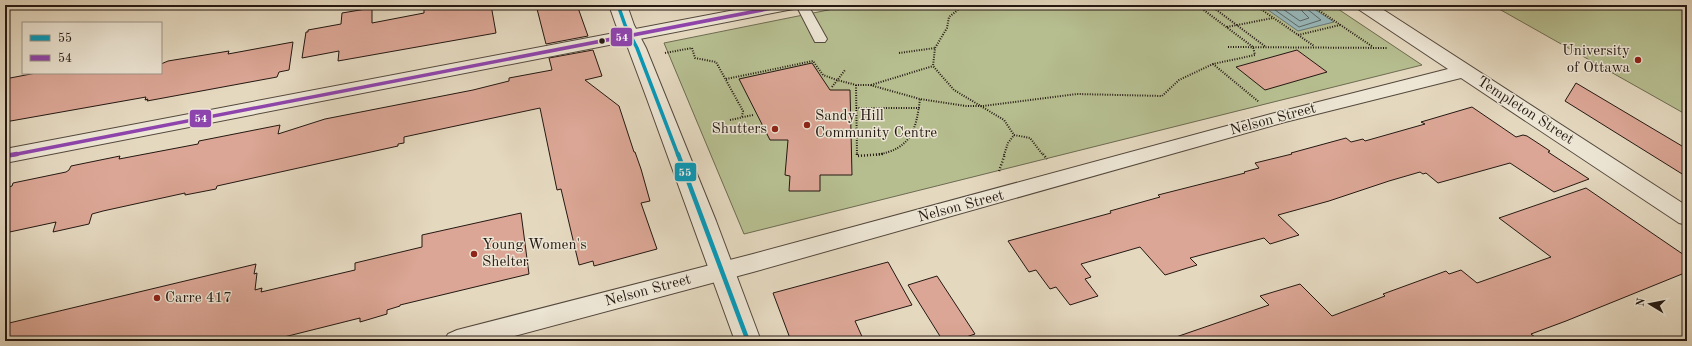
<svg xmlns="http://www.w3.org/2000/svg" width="1692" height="346" font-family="'Old Standard TT',serif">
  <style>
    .green { fill: #b6be90; stroke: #6d6b51 }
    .water { fill: #98b8ba; stroke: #6a7877 }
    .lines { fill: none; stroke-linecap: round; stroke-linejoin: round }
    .shore { stroke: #5e6866; stroke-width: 1 }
    .building { fill: #dba695; stroke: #241812 }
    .service-casing { stroke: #54483d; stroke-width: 2 }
    .minor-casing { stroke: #54483d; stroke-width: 2 }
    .tertiary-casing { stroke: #54483d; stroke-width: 2 }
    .path-far1 { stroke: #241812; stroke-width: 2; stroke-dasharray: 1 1.5; stroke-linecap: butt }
    .path { stroke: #241812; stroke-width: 2.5; stroke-dasharray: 1 2; stroke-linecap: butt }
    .service { fill: #ede6d5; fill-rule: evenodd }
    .minor { fill: #ede6d5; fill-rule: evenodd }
    .tertiary { fill: #ede6d5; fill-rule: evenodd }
    .bus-1-far1-casing { stroke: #ede6d5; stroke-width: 6 }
    .bus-1-casing { stroke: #ede6d5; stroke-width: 8 }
    .bus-2-far1-casing { stroke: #ede6d5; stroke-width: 6 }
    .bus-2-casing { stroke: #ede6d5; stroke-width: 8 }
    .bus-1-far1 { stroke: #049abb; stroke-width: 3.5 }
    .bus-1 { stroke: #049abb; stroke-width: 4.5 }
    .bus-2-far1 { stroke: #8e44ad; stroke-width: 3.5 }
    .bus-2 { stroke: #8e44ad; stroke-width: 4.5 }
    .bus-dot { fill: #241812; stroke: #ede6d5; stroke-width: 1.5 }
    .poi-dot { fill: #8f2418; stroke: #ede6d5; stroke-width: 1.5 }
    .labels { text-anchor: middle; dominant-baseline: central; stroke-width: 3; stroke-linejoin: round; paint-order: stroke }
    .poi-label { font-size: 15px; fill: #241812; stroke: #ede6d5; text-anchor: start }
    .street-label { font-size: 15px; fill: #241812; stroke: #ede6d5 }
    .line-badge { stroke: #ede6d5; stroke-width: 1.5 }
    .badge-label { font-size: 11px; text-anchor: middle; font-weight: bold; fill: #fff }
  </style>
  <rect width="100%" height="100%" fill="#e4d8bf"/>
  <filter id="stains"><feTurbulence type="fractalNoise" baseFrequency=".005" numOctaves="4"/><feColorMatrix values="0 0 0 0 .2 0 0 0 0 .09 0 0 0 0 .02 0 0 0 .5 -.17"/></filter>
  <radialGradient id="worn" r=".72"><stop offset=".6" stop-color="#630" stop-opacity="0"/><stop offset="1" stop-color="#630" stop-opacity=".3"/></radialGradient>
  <g class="green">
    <path d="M853,5h479l90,60 -678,169 -80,-191z"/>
    <path d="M1492,5h195v110z"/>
  </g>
  <path class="water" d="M1261,5h47l26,17 -36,9z"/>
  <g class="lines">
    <g class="shore">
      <path d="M1268,5l31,22 22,-7 -14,-11 -1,-4"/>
      <path d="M1277,5l23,16 9,-3 -7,-7 -1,-6"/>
    </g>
  </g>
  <g class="building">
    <path d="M424,5h67l5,28 -158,28 1,-10 -37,7 4,-26h2v-2l33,-6 1,-11 30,-5v15l52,-10z"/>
    <path d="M536,5h41l11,31 -42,8z"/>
    <path d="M293,42l-4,28 -10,2 -2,5 -130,24 1,-2 -3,1 1,-3 -141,25v-43l31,-6h125v-9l7,-3 61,-10 -1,3z"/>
    <path d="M593,50l9,26 -17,4 34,26 15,46h1l6,17 9,32 -9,2 16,46 -63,17 -1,-5 -14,4 -18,-76 -4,1 -17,-82 -136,29v6l-6,1v2l-181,40 -1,3 -31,6v-2l-82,18 -11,3 -3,10 -36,8 3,-10 -51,11v-39l4,-7 3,-1 1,-3 53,-11 3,-2 2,-4 49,-10 -1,3 79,-15 1,-3 81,-16 -2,9 47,-15 148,-29 36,-9v-3l43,-8 -3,-12z"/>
    <path d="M1297,50l30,22 -62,18 -29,-23z"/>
    <path d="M812,63l18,27h20l2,85h-32v16h-31l1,-15 -5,-1 3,-35h-18l-31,-61z"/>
    <path d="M1576,83l111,66v28l-122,-76z"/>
    <path d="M1472,107l44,30 7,-2 4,1 23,15 -2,1 41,27 -35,13 -44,-29 -72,20 -12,-10 -3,1 -3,-2 -31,9 -60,20 -51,14 21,20 -29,9 -6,-6 -74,20 7,7 -32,10 -25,-28 -59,17 10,13 -6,2 13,17 -28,9 -14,-18 -6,2 -14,-19 -7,2 -21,-31 103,-28 -1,-2 50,-14 -2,-2 87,-22 -1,-1 15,-4 -4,-5 37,-9 -1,-1 55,-15 5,4 12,-3 2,2 60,-17 -4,-2z"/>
    <path d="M1586,188l101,69v15l-121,49 -35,13 9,7h-363l-1,-4 93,-32 -9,-9 40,-12 32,32 53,-20 -2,-2 63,-23 3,3 12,-4 16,13 74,-26 -52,-39z"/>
    <path d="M521,213l8,61 -129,31v1l-13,4v4l-27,8v-4l-92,23h-263v-17l251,-60 -2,10 3,-1 -2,17 7,-2 -1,4 94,-22v-7l67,-16v-12z"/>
    <path d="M888,262l24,43 -57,16 9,20h-73l-18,-48z"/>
    <path d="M937,276l38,58 -21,7h-11l-35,-56z"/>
  </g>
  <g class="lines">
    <defs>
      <path id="service" d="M796,5h12l19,34 -2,3h-10z"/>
      <g id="minor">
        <path d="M761,5h36l-3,4 -6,1 -783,153v-14z"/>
        <path d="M1355,5h21l311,201v19l-8,-2 -218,-145 -176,44 -532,150 -257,69h-52l4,-7 9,-4 296,-76 518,-140 177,-45 -90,-60z"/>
      </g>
      <path id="tertiary" d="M609,5h18l7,20 12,23 70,173 45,120h-26l-88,-242 -19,-51 -12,-23z"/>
    </defs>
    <use href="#service" class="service-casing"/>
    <use href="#minor" class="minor-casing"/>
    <use href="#tertiary" class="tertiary-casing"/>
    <g class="path-far1">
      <path d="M946,5l33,2"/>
      <path d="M964,5l-15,12 -2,11 -12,20 -2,18 21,24 50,30 10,15 16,3 13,17"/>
      <path d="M1210,5l56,42"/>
      <path d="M1255,5l59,41"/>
      <path d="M1311,5l62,42"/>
      <path d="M1227,27l46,-9"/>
      <path d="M1298,35l42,-10"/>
      <path d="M1228,47l160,1"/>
      <path d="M665,53l27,-5 3,10 21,4 27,49 -1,6"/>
      <path d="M899,53l36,-5"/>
      <path d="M1213,64l46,38"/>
      <path d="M726,79l87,-18 10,14 14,5 19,5h14l50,14 46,7h17l94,-12 85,2 17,-16 34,-16 42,-9 -2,-8 -56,-42"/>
      <path d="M856,85l1,70"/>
      <path d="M871,85l62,-19"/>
      <path d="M832,87l13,-17"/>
      <path d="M856,108h64"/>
      <path d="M730,120l23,-5"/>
      <path d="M876,155c35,-6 40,-24 44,-56"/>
      <path d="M1004,155l4,-12 6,-8"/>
    </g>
    <g class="path">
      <path d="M857,154v2l26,-2"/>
      <path d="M1043,154l4,5"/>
      <path d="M999,171l6,-17"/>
    </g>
    <use href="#service" class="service"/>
    <use href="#minor" class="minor"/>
    <use href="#tertiary" class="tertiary"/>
    <defs>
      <path id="bus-1-far1" d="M618,5l7,20 12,23 41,107"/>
      <path id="bus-1" d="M678,154l70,187"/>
      <path id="bus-2-far1" d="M12,155l776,-150"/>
      <path id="bus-2" d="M5,156l12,-2"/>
    </defs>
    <use href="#bus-1-far1" class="bus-1-far1-casing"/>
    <use href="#bus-1" class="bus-1-casing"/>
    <use href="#bus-2-far1" class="bus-2-far1-casing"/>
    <use href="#bus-2" class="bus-2-casing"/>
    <use href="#bus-1-far1" class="bus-1-far1"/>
    <use href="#bus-1" class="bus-1"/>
    <use href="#bus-2-far1" class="bus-2-far1"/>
    <use href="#bus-2" class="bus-2"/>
  </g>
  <circle class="bus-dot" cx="602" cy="41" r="3.5"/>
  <g class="poi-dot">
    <circle cx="1638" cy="60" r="4"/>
    <circle cx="807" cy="125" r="4"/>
    <circle cx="775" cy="129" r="4"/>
    <circle cx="474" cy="254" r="4"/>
    <circle cx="157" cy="298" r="4"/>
  </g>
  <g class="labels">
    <g class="poi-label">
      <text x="1630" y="51" text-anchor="end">University<tspan x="1630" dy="17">of Ottawa</tspan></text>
      <text x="815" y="116">Sandy Hill<tspan x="815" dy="17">Community Centre</tspan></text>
      <text x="767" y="129" text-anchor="end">Shutters</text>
      <text x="482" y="245">Young Women's<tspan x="482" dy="17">Shelter</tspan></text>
      <text x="165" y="298">Carre 417</text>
    </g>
    <g class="street-label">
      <text transform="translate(1525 111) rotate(33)">Templeton Street</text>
      <text transform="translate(1273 120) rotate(-15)">Nelson Street</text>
      <text transform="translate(961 207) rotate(-15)">Nelson Street</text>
      <text transform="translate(648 291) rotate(-15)">Nelson Street</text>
    </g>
  </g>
  <g class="line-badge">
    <rect x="610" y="27" width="23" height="20" rx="4" fill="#8e44ad"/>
    <rect x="189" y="109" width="23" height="19" rx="4" fill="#8e44ad"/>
    <rect x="674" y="162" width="23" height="20" rx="4" fill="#049abb"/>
  </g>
  <g class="badge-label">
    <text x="622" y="41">54</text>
    <text x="201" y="122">54</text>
    <text x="685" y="176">55</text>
  </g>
  <rect width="1692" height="346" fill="none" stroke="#e4d8bf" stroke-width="20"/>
  <rect x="6" y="6" width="1680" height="334" fill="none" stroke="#241812" stroke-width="2"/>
  <rect x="10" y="10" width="1672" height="326" fill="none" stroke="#241812"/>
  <rect x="22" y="22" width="140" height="52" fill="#ede6d5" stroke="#9d9487"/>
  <rect x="30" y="35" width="20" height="6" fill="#049abb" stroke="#9d9487"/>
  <text x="58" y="42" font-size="12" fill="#241812">55</text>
  <rect x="30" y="55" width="20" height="6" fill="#8e44ad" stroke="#9d9487"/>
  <text x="58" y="62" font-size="12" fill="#241812">54</text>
  <g transform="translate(1650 304) rotate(280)" stroke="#ede6d5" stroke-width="3" paint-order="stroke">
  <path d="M0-3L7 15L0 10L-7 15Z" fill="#241812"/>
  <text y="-6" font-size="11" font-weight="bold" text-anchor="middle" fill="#241812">N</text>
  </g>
  <rect width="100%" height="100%" filter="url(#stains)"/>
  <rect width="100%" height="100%" fill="url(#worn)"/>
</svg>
